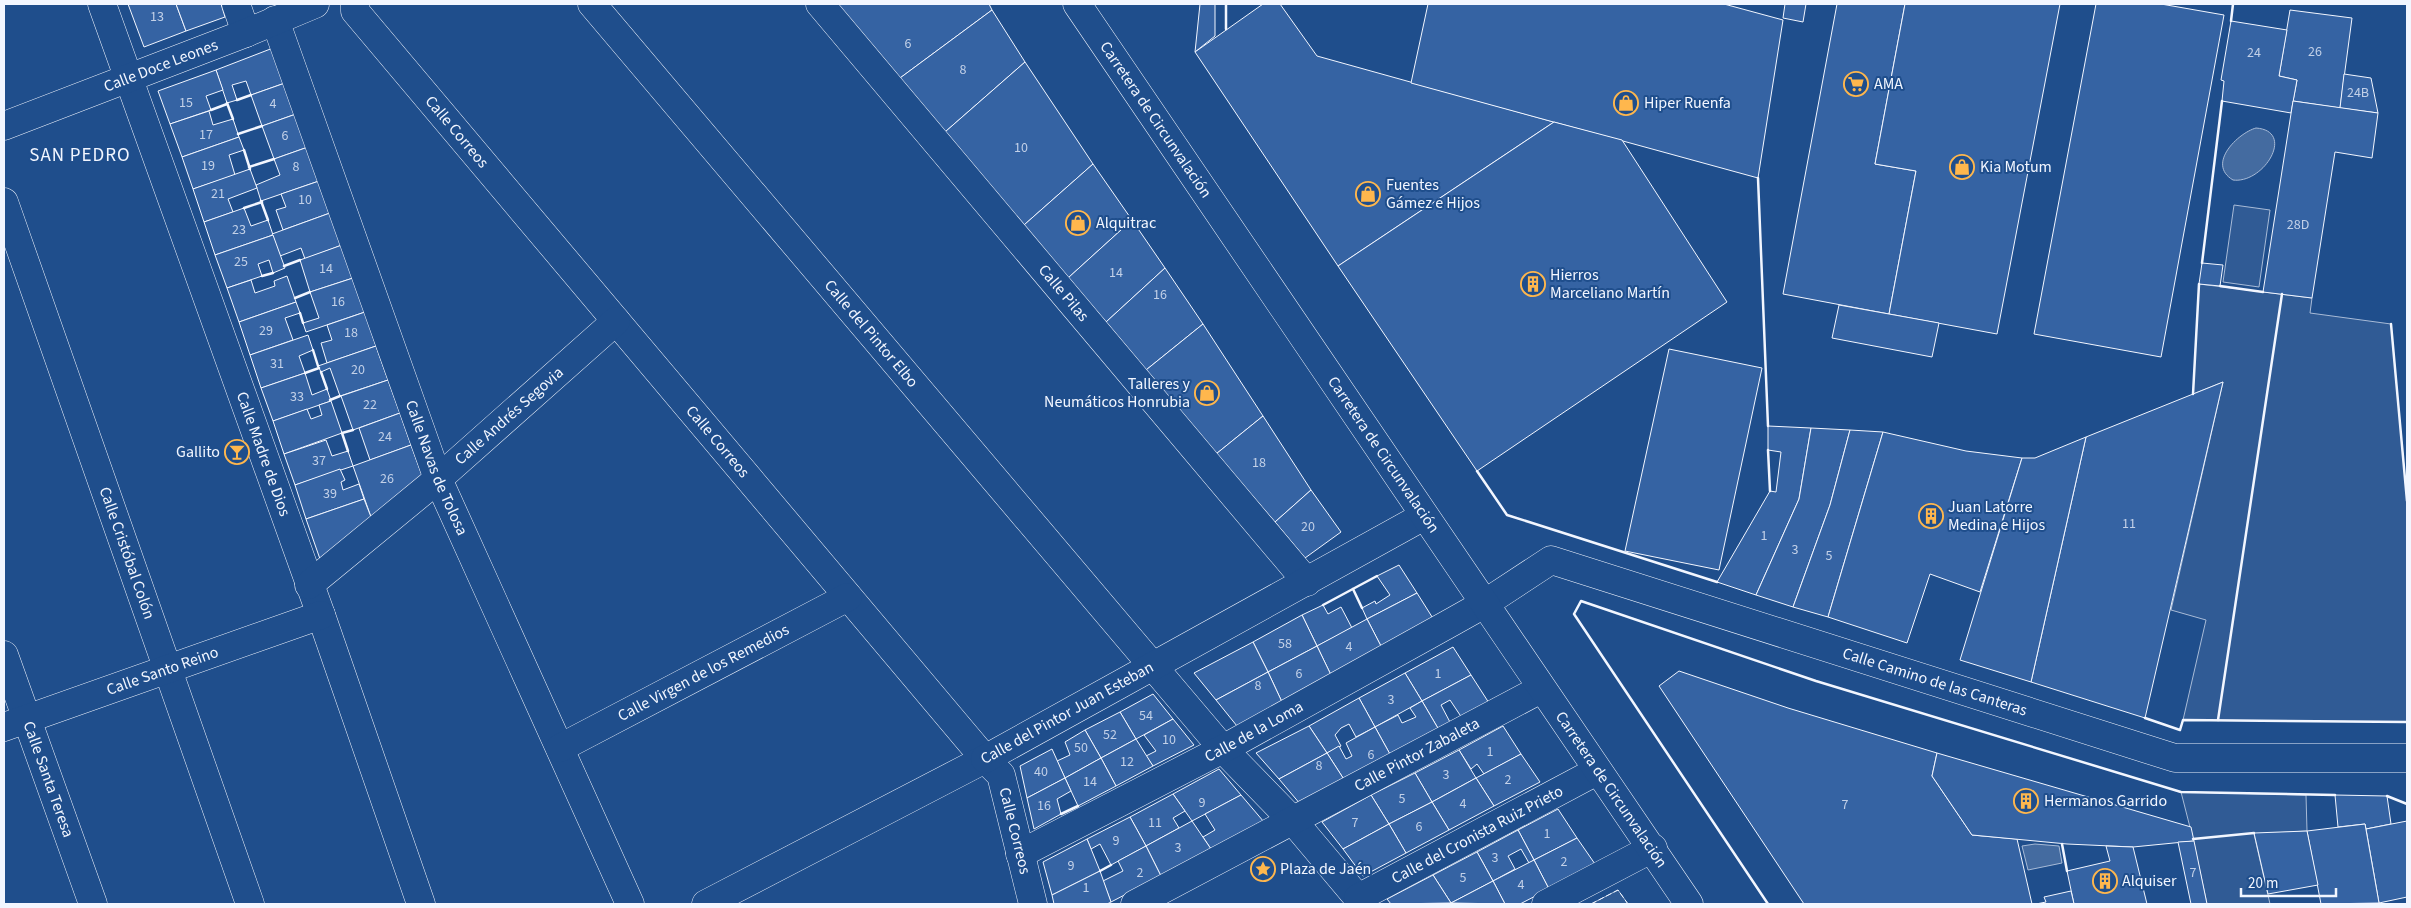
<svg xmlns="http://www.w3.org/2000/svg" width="2411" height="908" font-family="'Source Sans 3',sans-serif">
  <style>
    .green { fill: #305b95; stroke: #a8bbd7 }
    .water { fill: #446ba0; stroke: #a8bbd7 }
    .building { fill: #3563a3; stroke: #f2f6ff }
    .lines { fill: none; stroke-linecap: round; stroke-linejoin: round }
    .street-casing { stroke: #f2f6ff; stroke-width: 29 }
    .secondary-casing { stroke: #f2f6ff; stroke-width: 29 }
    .primary-casing { stroke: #f2f6ff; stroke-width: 29 }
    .street { stroke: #1f4e8c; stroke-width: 28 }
    .secondary { stroke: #1f4e8c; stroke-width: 28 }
    .primary { stroke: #1f4e8c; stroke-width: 28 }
    .fence { stroke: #f2f6ff; stroke-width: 1; stroke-dasharray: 6 2.5; stroke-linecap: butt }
    .wall { stroke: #f2f6ff; stroke-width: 2.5 }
    .labels { text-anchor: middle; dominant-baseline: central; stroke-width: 4; stroke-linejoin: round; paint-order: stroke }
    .number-label { font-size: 14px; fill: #c3d1e8 }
    .street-label { font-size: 16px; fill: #f2f6ff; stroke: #1f4e8c }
    .poi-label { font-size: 16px; fill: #f2f6ff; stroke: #1f4e8c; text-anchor: start }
    .quarter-label { font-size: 19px; letter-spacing: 1px; fill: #f2f6ff; stroke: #1f4e8c }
  </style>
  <rect width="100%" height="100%" fill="#1f4e8c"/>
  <g class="green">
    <path d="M2234,205l36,5 -11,77 -36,-5z"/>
    <path d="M2199,284l113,14 -2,15 81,11 16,177v221l-224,-2 23,-100 -35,-10 52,-228 -30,12z"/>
    <path d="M2181,792l125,3 1,36 -53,3 16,70h-63l-14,-65z"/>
    <path d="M1618,890l10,14h-37z"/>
  </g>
  <g class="water">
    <path d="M2256,128c40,3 8,56 -23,52 -27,-16 5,-47 23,-52z"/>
    <path d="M2035,844l24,2 3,17 -34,7 -6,-24z"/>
  </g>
  <g class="building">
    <path d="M128,4h48l10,27 -42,16z"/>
    <path d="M176,4h45l4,13 -39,14z"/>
    <path d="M837,4h152l3,6 -92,68z"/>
    <path d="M1200,4h15v32l-20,16z"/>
    <path d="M1263,4h17l37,52 237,66 -216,144 -143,-214z"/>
    <path d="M1428,4h296l59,16 -25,158 -347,-95z"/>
    <path d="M1785,4h21l-3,18 -20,-4z"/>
    <path d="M1837,4h68l-30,160 41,7 -27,143 -106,-20z"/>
    <path d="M1905,4h155l-63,330 -108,-20 27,-143 -41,-7z"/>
    <path d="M2096,4h65l63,11 -63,342 -127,-23z"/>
    <path d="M992,10l33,52 -80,70 -45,-54z"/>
    <path d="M2290,10l62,8 -12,90 -47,-7 4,-21 -18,-4z"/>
    <path d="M2231,21l56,9 -8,46 18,4 -6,33 -69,-12 2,-20 -3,-1z"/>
    <path d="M273,48l12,35 -34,12 -5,-14 -14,4 5,15 -10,3 -11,-33z"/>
    <path d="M1025,62l68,102 -69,61 -79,-93z"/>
    <path d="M216,70l7,20 -17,6 5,14 -41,14 -12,-33z"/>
    <path d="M2344,74l27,4 7,35 -38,-5z"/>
    <path d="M285,83l11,31 -34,12 -11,-31z"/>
    <path d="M2293,101l85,12 -6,45 -37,-6 -23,146 -49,-6z"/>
    <path d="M209,111l4,14 20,-6 6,18 -57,20 -12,-33z"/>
    <path d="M296,114l12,33 -34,12 -12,-33z"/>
    <path d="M1554,122l68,18 105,162 -250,169 -139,-205z"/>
    <path d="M239,137l5,13 -15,5 6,20 -42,14 -11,-32z"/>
    <path d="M308,147l11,34 -58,20 -5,-16 24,-10 -6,-16z"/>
    <path d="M1093,164l39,56 -64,58 -44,-53z"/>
    <path d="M250,169l7,19 -29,11 5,13 -29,10 -11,-33z"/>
    <path d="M319,181l11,32 -47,17 -7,-20 10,-3 -5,-13z"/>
    <path d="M244,208l7,18 17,-6 5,15 -58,20 -11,-33z"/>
    <path d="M330,213l12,32 -37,14 -4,-11 -21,8 -8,-22z"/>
    <path d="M1132,220l33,48 -59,54 -38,-44z"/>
    <path d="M273,235l12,33 -12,5 -4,-13 -11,4 4,12 -35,12 -12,-33z"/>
    <path d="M342,245l11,33 -43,14 -10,-32z"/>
    <path d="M2202,263l21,2 -3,21 -21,-2z"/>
    <path d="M1165,268l38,56 -57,46 -40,-48z"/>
    <path d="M287,276l9,26 -57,20 -12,-34 24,-8 4,13 20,-7 -1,-5z"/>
    <path d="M353,278l12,34 -59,20 -3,-9 16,-5 -9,-26z"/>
    <path d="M296,302l4,11 -15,5 8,22 -43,15 -11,-33z"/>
    <path d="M1839,305l100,18 -7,34 -100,-19z"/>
    <path d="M365,312l11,34 -49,17 -6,-20 11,-3 -5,-15z"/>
    <path d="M1203,324l60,92 -47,38 -70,-84z"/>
    <path d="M308,335l5,15 -14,6 6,17 -44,15 -11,-33z"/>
    <path d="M376,346l12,34 -48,16 -10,-28 -9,4 -3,-6z"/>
    <path d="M1669,349l93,19 -43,202 -94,-19z"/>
    <path d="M305,373l7,22 15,-6 4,12 -58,20 -12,-33z"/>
    <path d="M388,380l12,33 -47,17 -12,-34z"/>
    <path d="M2223,382l-78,336 -114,-36 55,-245z"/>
    <path d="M331,401l11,32 -58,21 -11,-33 34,-12 4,10 11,-4 -3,-10z"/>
    <path d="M400,413l11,32 -41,15 -11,-32z"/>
    <path d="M1263,416l48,74 -36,32 -59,-68z"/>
    <path d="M1768,426l43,2 -12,71 -43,96 -39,-13 53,-91 6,1 5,-40 -13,-2z"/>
    <path d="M1811,428l39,2 -20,75 -37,102 -37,-12 43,-96z"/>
    <path d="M1850,430l33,2 -55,185 -35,-10 37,-102z"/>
    <path d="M1883,432l83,19 56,7 -42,134 -50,-18 -23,69 -79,-26z"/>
    <path d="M2086,437l-55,245 -71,-22 62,-202h13z"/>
    <path d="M326,440l6,16 16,-5 5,15 -58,19 -11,-31z"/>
    <path d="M411,445l11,30 -51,42 -18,-51z"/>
    <path d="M340,469l5,11 -4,2 2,8 16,-6 5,15 -58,20 -11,-34z"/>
    <path d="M1311,490l30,42 -36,26 -30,-36z"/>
    <path d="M364,499l7,18 -51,42 -14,-40z"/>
    <path d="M1399,565l18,28 -50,26 -5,-11 13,-7 1,3 14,-9 -13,-19z"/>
    <path d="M1417,593l17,27 -52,28 -15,-29z"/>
    <path d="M1323,605l5,9 13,-7 11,21 -35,18 -15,-31z"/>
    <path d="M1302,615l15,31 -49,26 -15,-30z"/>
    <path d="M1367,619l15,29 -51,27 -14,-29z"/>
    <path d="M1253,642l15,30 -52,28 -22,-27z"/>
    <path d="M1317,646l14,29 -49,27 -14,-30z"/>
    <path d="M1453,647l18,28 -49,26 -17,-28z"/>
    <path d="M1679,671l109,37 149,45 -5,23 40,59 45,4 15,65h-228l-145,-218z"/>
    <path d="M1268,672l14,30 -45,24 -21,-26z"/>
    <path d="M1405,673l17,28 -47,26 -16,-29z"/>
    <path d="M1471,675l18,28 -27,15 -12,-18 -9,5 10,19 -12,6 -17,-29z"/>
    <path d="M1153,694l20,25 -37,20 -16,-27z"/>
    <path d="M1359,698l16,29 -19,10 -7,-13 -8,4 -6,7 6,11 -14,7 -18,-27z"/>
    <path d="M1422,701l17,29 -48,26 -16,-29 23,-12 4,8 14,-6 -6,-9z"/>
    <path d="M1120,712l16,27 -35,19 -16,-28z"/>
    <path d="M1173,719l21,26 -41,21 -7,-10 10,-5 -12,-16z"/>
    <path d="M1309,726l18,27 -48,26 -23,-26z"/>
    <path d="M1503,726l18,28 -37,20 -7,-10 -6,5 -12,-19z"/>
    <path d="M1375,727l16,29 -46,25 -18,-28 12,-7 7,13 6,-3 -6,-13z"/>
    <path d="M1085,730l16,28 -36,20 -8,-17 13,-6 -5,-13z"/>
    <path d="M1136,739l17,27 -37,20 -15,-28z"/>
    <path d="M1052,749l13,29 -38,20 -7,-32z"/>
    <path d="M1459,750l17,28 -44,24 -17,-29z"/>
    <path d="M1327,753l18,28 -44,24 -22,-26z"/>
    <path d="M1937,753l254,74 3,14 -61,6 -66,-3 -95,-9 -40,-59z"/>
    <path d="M1521,754l19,28 -46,24 -18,-28z"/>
    <path d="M1101,758l15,28 -38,20 -13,-28z"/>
    <path d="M1219,769l22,26 -49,26 -19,-27z"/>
    <path d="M1415,773l17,29 -43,22 -18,-29z"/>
    <path d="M1065,778l6,13 -14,8 4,15 -27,15 -7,-31z"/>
    <path d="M1476,778l18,28 -45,24 -17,-28z"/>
    <path d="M1173,794l12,17 -12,7 6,10 -33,18 -16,-29z"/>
    <path d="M1241,795l23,27 -53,27 -8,-12 12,-7 -10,-16z"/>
    <path d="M1371,795l18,29 -46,25 -21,-27z"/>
    <path d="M2335,795l52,1 4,28 -25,5 -1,-5 -27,3z"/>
    <path d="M1432,802l17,28 -43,23 -17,-29z"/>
    <path d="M1558,809l19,29 -43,22 -16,-30z"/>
    <path d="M1130,817l16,29 -35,19 -11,-21 -9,5 -4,-10z"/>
    <path d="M1192,821l19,28 -50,27 -15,-30z"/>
    <path d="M2407,821v76l-28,6 -13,-74z"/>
    <path d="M1389,824l17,29 -43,23 -20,-27z"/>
    <path d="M2365,824l14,79 -58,1 -14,-73z"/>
    <path d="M1518,830l16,30 -5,3 -8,-14 -13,7 7,13 -22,12 -16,-29z"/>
    <path d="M2307,831l11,54 -50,9 -14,-61z"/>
    <path d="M1577,838l18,26 -46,25 -15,-29z"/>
    <path d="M1087,839l13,32 -48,24 -9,-33z"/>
    <path d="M2194,841l13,63h-16l-13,-62z"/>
    <path d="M1146,846l15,30 -50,26 -8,-21 20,-10 -5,-10z"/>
    <path d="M2106,846l27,1 14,57h-73l-7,-33 43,-10z"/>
    <path d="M1477,852l16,29 -42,22 -18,-28z"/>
    <path d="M1534,860l15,29 -29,15h-15l-12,-23z"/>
    <path d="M1100,871l11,31 -4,2h-53l-2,-9z"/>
    <path d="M1433,875l18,28 -60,1 -4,-5z"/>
    <path d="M1493,881l12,23 -54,-1z"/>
    <path d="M2071,891l3,13h-38l10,-2 -2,-5z"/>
  </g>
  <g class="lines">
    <defs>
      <g id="street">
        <path id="s1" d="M102,4l219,611 100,289"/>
        <path d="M236,4l10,29"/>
        <path id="s2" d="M355,4v7l630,748 16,16 32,129"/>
        <path id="s3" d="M592,4l631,745 71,73 69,82"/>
        <path id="s4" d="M820,4l487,578"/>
        <path id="s5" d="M275,20l163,459 192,425"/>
        <path id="s6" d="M4,126l242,-93 69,-29"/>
        <path id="s7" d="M4,202l246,702"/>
        <path id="s8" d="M309,585l129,-106 178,-158"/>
        <path id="s9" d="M4,655l89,249"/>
        <path id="s10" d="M4,727l317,-112"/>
        <path id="s11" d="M560,748l288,-151"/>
        <path id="s12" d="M1020,854l203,-105 229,-127 32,-18 67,-44 624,198h232"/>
        <path id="s13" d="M1358,898l239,-127"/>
        <path d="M706,904l279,-145"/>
        <path id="s14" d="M1135,904l406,-215"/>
        <path d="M1546,904l107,-56"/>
      </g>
      <path id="secondary" d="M985,759l439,-243"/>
      <g id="primary">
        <path id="s15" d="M1077,4l612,900"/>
      </g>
    </defs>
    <use href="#street" class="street-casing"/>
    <use href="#secondary" class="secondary-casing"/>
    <use href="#primary" class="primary-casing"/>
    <use href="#street" class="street"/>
    <use href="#secondary" class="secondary"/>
    <use href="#primary" class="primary"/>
    <path class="fence" d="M1591,904l27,-14 10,14"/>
    <g class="wall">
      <path d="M2231,21l2,-17"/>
      <path d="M1226,29v-25"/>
      <path d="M237,100l14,-5"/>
      <path d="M227,103l6,16"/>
      <path d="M211,110l16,-6"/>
      <path d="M238,134l24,-8"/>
      <path d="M244,150l6,19"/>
      <path d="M249,167l25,-8"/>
      <path d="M1758,178l10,248"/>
      <path d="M261,201l7,19"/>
      <path d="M244,208l18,-6"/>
      <path d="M2202,263l20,-162"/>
      <path d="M284,266l16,-6"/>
      <path d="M262,276l11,-3"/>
      <path d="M2220,286l43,6"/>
      <path d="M295,298l15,-6"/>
      <path d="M300,313l3,10"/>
      <path d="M2391,324l16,177"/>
      <path d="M313,350l5,16"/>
      <path d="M321,372l6,17"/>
      <path d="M305,373l14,-5"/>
      <path d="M2193,394l6,-110"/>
      <path d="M330,400l10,-4"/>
      <path d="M1768,450l2,41"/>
      <path d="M348,451l-6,-18 11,-3"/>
      <path d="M1477,471l30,44 210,67"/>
      <path d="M1353,589l9,19"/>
      <path d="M1323,605l54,-29"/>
      <path d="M2145,718l35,12 3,-10 224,2"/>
      <path d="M2218,720l64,-426"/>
      <path d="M2387,796l20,8"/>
      <path d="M1061,814l17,-8"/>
      <path d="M2193,839l61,-6"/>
      <path d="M2062,844l5,27"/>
      <path d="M1100,871l11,-6"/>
      <path d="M1768,904l-194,-290 7,-13 235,80 365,111 154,3"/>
    </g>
  </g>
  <defs>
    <symbol id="supermarket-ring" viewBox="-11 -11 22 22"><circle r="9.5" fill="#1f4e8c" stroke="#ffb74d" stroke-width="1.5"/><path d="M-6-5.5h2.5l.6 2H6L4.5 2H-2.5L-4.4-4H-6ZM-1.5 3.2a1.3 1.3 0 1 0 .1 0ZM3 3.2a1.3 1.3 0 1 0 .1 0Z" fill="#ffb74d"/></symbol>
    <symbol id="shop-ring" viewBox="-11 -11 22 22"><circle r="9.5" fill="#1f4e8c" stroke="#ffb74d" stroke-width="1.5"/><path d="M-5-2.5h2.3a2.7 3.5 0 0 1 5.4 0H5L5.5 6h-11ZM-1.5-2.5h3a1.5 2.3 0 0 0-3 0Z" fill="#ffb74d"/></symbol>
    <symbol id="building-ring" viewBox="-11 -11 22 22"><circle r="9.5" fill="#1f4e8c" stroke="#ffb74d" stroke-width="1.5"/><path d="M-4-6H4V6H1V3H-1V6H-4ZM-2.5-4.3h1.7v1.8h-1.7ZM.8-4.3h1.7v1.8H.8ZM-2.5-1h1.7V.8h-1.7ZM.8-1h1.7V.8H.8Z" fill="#ffb74d"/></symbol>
    <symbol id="bar-ring" viewBox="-11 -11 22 22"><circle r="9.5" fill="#1f4e8c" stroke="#ffb74d" stroke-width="1.5"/><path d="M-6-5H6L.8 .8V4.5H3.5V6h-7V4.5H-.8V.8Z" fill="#ffb74d"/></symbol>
    <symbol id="sight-ring" viewBox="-11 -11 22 22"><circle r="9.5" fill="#1f4e8c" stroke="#ffb74d" stroke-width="1.5"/><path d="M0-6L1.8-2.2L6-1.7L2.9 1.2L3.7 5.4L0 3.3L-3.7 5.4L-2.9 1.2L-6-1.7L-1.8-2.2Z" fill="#ffb74d"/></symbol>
  </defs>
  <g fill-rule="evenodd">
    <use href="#supermarket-ring" x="1842" y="70" width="28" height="28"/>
    <use href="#shop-ring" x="1612" y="89" width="28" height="28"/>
    <use href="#shop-ring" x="1948" y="153" width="28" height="28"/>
    <use href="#shop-ring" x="1354" y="180" width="28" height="28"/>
    <use href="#shop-ring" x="1064" y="209" width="28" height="28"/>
    <use href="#building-ring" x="1519" y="270" width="28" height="28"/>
    <use href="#shop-ring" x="1193" y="379" width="28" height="28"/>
    <use href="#bar-ring" x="223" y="438" width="28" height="28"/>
    <use href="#building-ring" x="1917" y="502" width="28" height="28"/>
    <use href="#building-ring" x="2012" y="787" width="28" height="28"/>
    <use href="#sight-ring" x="1249" y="855" width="28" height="28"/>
    <use href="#building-ring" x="2091" y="867" width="28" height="28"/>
  </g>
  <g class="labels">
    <g class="number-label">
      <text x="157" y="17">13</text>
      <text x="908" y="44">6</text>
      <text x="2315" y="52">26</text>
      <text x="2254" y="53">24</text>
      <text x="963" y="70">8</text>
      <text x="2358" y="93">24B</text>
      <text x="186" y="103">15</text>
      <text x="273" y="104">4</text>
      <text x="206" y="135">17</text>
      <text x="285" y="136">6</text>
      <text x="1021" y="148">10</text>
      <text x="208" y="166">19</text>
      <text x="296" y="167">8</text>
      <text x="218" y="194">21</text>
      <text x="305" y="200">10</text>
      <text x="2298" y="225">28D</text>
      <text x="239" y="230">23</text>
      <text x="241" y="262">25</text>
      <text x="326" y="269">14</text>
      <text x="1116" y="273">14</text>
      <text x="1160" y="295">16</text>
      <text x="338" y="302">16</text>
      <text x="266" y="331">29</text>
      <text x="351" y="333">18</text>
      <text x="277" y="364">31</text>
      <text x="358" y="370">20</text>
      <text x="297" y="397">33</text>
      <text x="370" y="405">22</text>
      <text x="385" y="437">24</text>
      <text x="319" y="461">37</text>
      <text x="1259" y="463">18</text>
      <text x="387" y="479">26</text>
      <text x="330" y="494">39</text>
      <text x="2129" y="524">11</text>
      <text x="1308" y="527">20</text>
      <text x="1764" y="536">1</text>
      <text x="1795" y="550">3</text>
      <text x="1829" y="556">5</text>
      <text x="1285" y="644">58</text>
      <text x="1349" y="647">4</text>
      <text x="1299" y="674">6</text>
      <text x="1438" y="674">1</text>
      <text x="1258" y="686">8</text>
      <text x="1391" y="700">3</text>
      <text x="1146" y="716">54</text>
      <text x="1110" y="735">52</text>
      <text x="1169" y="740">10</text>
      <text x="1081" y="748">50</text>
      <text x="1490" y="752">1</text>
      <text x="1371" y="755">6</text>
      <text x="1127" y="762">12</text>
      <text x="1319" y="766">8</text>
      <text x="1041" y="772">40</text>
      <text x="1446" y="775">3</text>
      <text x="1508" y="780">2</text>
      <text x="1090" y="782">14</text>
      <text x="1402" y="799">5</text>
      <text x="1202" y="803">9</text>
      <text x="1463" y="804">4</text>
      <text x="1845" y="805">7</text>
      <text x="1044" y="806">16</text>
      <text x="1155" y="823">11</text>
      <text x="1355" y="823">7</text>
      <text x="1419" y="827">6</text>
      <text x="1547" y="834">1</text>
      <text x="1116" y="841">9</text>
      <text x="1178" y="848">3</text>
      <text x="1495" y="858">3</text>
      <text x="1564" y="862">2</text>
      <text x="1071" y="866">9</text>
      <text x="1140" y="873">2</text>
      <text x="2193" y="873">7</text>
      <text x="1463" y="878">5</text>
      <text x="1521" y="885">4</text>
      <text x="1086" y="888">1</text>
    </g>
    <g class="street-label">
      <text stroke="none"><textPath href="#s6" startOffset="168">Calle Doce Leones</textPath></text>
      <text stroke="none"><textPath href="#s15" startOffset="140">Carretera de Circunvalación</textPath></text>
      <text stroke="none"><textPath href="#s2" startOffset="165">Calle Correos</textPath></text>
      <text stroke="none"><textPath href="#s4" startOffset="378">Calle Pilas</textPath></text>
      <text stroke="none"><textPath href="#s3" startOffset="432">Calle del Pintor Elbo</textPath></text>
      <text stroke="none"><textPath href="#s8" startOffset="262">Calle Andrés Segovia</textPath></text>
      <text stroke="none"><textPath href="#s2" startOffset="570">Calle Correos</textPath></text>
      <text stroke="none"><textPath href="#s1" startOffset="478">Calle Madre de Dios</textPath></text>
      <text stroke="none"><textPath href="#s15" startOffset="545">Carretera de Circunvalación</textPath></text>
      <text stroke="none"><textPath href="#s5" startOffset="476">Calle Navas de Tolosa</textPath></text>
      <text stroke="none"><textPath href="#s7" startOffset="372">Calle Cristóbal Colón</textPath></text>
      <text stroke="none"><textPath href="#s10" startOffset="168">Calle Santo Reino</textPath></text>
      <text stroke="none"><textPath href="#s11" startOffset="162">Calle Virgen de los Remedios</textPath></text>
      <text stroke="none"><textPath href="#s12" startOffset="1010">Calle Camino de las Canteras</textPath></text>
      <text transform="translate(1067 713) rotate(-29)">Calle del Pintor Juan Esteban</text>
      <text stroke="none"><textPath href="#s12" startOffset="264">Calle de la Loma</textPath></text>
      <text stroke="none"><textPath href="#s14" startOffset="319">Calle Pintor Zabaleta</textPath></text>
      <text stroke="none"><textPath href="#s9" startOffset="132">Calle Santa Teresa</textPath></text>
      <text stroke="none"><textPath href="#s15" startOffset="950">Carretera de Circunvalación</textPath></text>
      <text stroke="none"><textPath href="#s2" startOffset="1065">Calle Correos</textPath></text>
      <text stroke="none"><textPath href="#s13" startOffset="135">Calle del Cronista Ruiz Prieto</textPath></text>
    </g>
    <g class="poi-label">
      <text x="1874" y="84">AMA</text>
      <text x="1644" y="103">Hiper Ruenfa</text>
      <text x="1980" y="167">Kia Motum</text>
      <text x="1386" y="185">Fuentes<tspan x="1386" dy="18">Gámez e Hijos</tspan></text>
      <text x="1096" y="223">Alquitrac</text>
      <text x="1550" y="275">Hierros<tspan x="1550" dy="18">Marceliano Martín</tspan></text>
      <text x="1190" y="384" text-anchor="end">Talleres y<tspan x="1190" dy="18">Neumáticos Honrubia</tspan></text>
      <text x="220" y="452" text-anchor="end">Gallito</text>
      <text x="1948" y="507">Juan Latorre<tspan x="1948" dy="18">Medina e Hijos</tspan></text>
      <text x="2044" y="801">Hermanos Garrido</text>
      <text x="1280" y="869">Plaza de Jaén</text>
      <text x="2122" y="881">Alquiser</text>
    </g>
    <g class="quarter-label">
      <text x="80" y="155">SAN PEDRO</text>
    </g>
  </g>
  <rect width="2411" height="908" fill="none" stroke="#f2f6ff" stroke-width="10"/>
  <path d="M2241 888v8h95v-8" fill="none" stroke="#f2f6ff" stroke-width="2.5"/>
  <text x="2248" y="888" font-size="15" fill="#f2f6ff" stroke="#1f4e8c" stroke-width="4" paint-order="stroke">20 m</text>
</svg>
